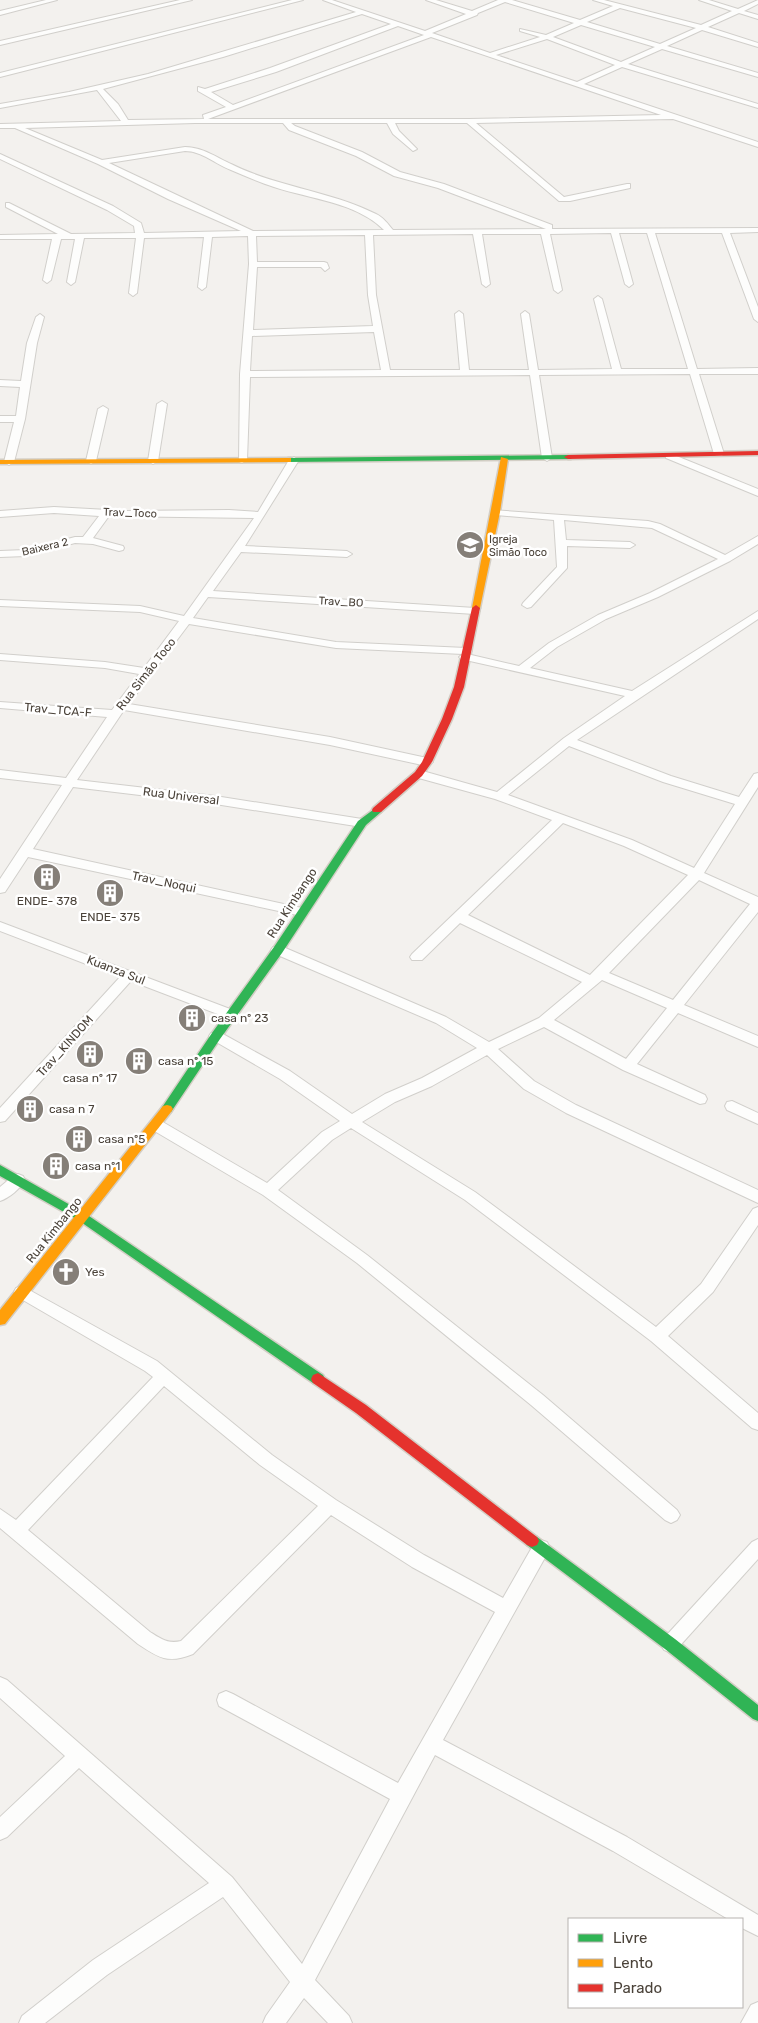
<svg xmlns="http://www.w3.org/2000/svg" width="758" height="2023" font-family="Rubik,sans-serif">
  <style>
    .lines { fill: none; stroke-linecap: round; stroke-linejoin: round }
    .street-casing { stroke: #d1cfcb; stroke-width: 2 }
    .fast-casing { stroke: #d3cec5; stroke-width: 3 }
    .slow-casing { stroke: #d3cec5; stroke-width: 3 }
    .jam-casing { stroke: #d3cec5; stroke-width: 3 }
    .street { fill: #fdfdfc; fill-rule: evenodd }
    .fast { fill: #30b455; fill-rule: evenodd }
    .slow { fill: #ff9f0a; fill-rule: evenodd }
    .jam { fill: #e5322d; fill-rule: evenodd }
    .labels { text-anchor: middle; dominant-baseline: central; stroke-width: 5; stroke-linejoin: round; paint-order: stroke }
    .far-street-label { font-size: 11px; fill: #4a4239; stroke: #fff }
    .far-poi-label { font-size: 11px; fill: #4a4239; stroke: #fff; text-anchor: start }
    .street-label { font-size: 12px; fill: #4a4239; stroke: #fff }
    .poi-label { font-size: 12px; fill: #4a4239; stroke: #fff; text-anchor: start }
  </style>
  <rect width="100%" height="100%" fill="#f3f1ee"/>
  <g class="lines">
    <defs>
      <g id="street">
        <path d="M46,0h11l-57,15v-4z"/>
        <path d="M180,0h12l-192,45v-4z"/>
        <path d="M292,0h11l-303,77v-4z"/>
        <path d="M323,0h9l93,31 41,-17 -40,-14h10l36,11 26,-11h14l68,20 33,-14 -20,-6h11l97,25 31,-14 -33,-11h10l29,9 20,-9v4l-14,7 14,4v4l-19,-6 -31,14 50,16v4l-56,-17 -35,16 91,27v4l-96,-28 -34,15 130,40v4l-136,-41 -38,17 174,58v5l-85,-28 -197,4 88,74 63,-13h3v4l-60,13h-11l-92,-78h-72l4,8 18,18 -4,2 -20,-17 -6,-11h-96l4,3 67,26 38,20 44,12 108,41v4l206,-1v4l-28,1 28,74v15l-4,-3 -32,-86h-67l42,136 61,-1v6h-59l25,80 -2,2h-6l-2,-2 -24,-80 -151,1 13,83 -5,3 -5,-3 -12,-83 -280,2 -3,83 -5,3 -3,-1 1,-88 9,-110 -1,-28 -36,1 -6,50 -4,3 -4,-3 6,-50 -60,1 -7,55 -4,3 -4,-3 7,-55h-52l-9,44 -4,3 -4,-3 8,-43h-14l-10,41 -4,3 -4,-3 9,-41h-52v-4l58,-1 -52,-27v-4h3l62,31 64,-1 -1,-7 -27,-16 -107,-51v-5l113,52 28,17 3,10 97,-2 -73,-32 -70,-35 -83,-36h-15v-4l121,-3 -24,-31 -97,18v-4l69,-12 79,-18 208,-62zM505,2l69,21 -28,12 -26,-6v2l20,6 -50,16 -58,-20 45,-18 1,-2zM620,8l76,20 -36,16 -73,-22zM362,14l29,10 -121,44 -65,21 -7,-2v4l28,16 -23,8 1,4 -76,1 -10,-16 -15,-15 120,-32zM581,25l74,22 -34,15 -68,-25zM398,26l26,9 -191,70 -22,-13 65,-20zM431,37l230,78 -192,4h-261zM547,39l68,26 -38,17 -81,-27zM195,123h88l6,7 67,26 38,20 44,12 108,41 -153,1c-5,-6 -10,-13 -17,-16 -45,-23 -99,-27 -145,-50 -15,-7 -29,-17 -46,-17l-83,13 -77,-32zM185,151c17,0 30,13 46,19 14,6 28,12 43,17 36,12 82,15 110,43l-131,1 -144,-68zM611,233l14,51 4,3 4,-3 -14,-51h28l41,136h-67l-19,-70 -4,-3 -4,3 18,70 -74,1 -9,-56 -4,-3 -4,3 8,56h-60l-6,-56 -4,-3 -4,3 5,56h-70l-14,-75 -3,-60 100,-1 9,50 4,3 4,-3 -8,-50h59l13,56 4,3 4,-3 -12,-56zM365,235l3,60 5,31 -120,4 4,-63h64l4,4 4,-3 -2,-5 -3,-1h-67l-1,-26zM374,332l7,38 -131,1 2,-35z"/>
        <path d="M40,314l4,3 -7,26 -12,76 -11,43 -5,3 -5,-3 10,-40h-14v-6h16l4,-29 -20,-1v-6l21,1 6,-38 9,-26z"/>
        <path d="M162,401l5,3 -9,57 -5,3 -5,-3 9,-57z"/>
        <path d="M103,406l5,3 -12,52 -5,3 -5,-3 12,-52z"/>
        <path d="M669,453l89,36v7l-92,-38v-4z"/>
        <path d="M294,457l5,3 -54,86 102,5 5,3 -5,3 -106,-5 -28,39 262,17 5,3 -5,3 -267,-17 -15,21 143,24 130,6 6,3 -5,3 52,12 30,-23 49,-28 52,-22 68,-34 -66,-31 -88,-8 2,20 64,2 5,3 -5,3 -63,-2v22l-36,39 -4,1 -5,-3 1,-2 34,-36 -3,-47 -58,-5 -5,-3 1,-2 156,11 12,3 65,31 33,-19v8l-28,17 -72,36 -52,22 -49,28 -27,21 102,23 126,-80v8l-181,121 94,36 68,21 15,-23 4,-1v14l-54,86 54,24v15l-74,93 74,31v11l-80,-34 -41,51 68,31 2,4 -2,4 -5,1 -77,-34 -79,-43 -46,22 36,32 42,24 182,85v13l-192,-90 -42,-24 -37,-34 -55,31 -37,16 -33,20 113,70 181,135 45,-43 52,-75 5,-2v18l-45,67 -45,44 90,77v17l-6,-2 -101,-87 -186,-141 -114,-72 -19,12 -54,50 89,65 176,140 134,115 3,5 -3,5 -6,3 -6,-3 -134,-115 -174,-142 -94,-68 -112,-66 -2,-4 2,-4 5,-1 5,1 106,62 55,-51 18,-11 -60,-42 -69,-40 -2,-3 2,-3h10l69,38 62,43 33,-20 37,-16 55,-30 -41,-25 -163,-70 -2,-3 2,-3h10l163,70 43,25 50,-24 43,-36 -122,-59 -38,37h-10l-2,-3 2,-3 140,-134 -57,-21 -80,-22 -2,-3 6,-4 78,22 67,-54 61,-42 -164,-37 -2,-2 4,-3 -127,-6 -147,-24 -60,80 201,33 97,21 6,4 -6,4 -97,-21 -206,-35 -47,70 138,16 147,23 6,4 -6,4 -147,-23 -142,-17 -40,62 269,59 7,4 -7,4 -274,-59 -23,35 -5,1v-14l62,-94 -62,-7v-8l66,8 41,-61 -107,-9v-6l112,8 27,-36 -34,-6 -105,-8v-6l105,8 39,6 35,-47 -39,-9 -140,-6v-6l140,6 44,10 70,-98 -145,-2 -16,22 30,8 1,2 -1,2 -4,1 -26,-7 -18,-1 -49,13 -26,1v-6l26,-1 49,-13h8l16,-21 -45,-3 -54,4v-6l54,-4 72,4 103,-1 29,2 31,-52zM569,746l94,36 72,22 -41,64 -62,-28 -124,-45zM563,823l61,23 64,29 -98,100 -122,-60zM699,880l51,24 -77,96 -64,-27zM602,980l65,28 -41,51 -72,-39z"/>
        <path d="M0,922l238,90 2,3 -2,3h-10l-97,-37 -126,140 -5,1v-14l120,-131 -120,-46z"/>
        <path d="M732,1101l26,12v11l-31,-14 -2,-4 2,-4z"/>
        <path d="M18,1174l5,2 2,4c-4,8 -16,18 -25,21v-14l13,-11z"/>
        <path d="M22,1286l135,75 115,94 64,45 88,55 79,43 32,-56 6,-2 6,2 3,6 -3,6 -104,186 184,97 131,78v21l-16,-8v-9h-14l-115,-68 -178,-96 -120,225 34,36 3,7h-24l-24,-25 -18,25h-23l3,-7 24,-34 -67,-85 -116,78 -62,48h-26l3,-7 71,-56 116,-77 -130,-115 -72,69 -7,3v-23l65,-61 -65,-58v-21l7,3 225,197 70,87 88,-165 -171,-93 -2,-6 2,-6 7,-3 7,3 165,89 97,-171 -83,-45 -81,-52 -138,139c-25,10 -34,4 -55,-10l-138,-116v-19l16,11 137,-143 -8,-6 -129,-75 -2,-4 2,-4zM164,1386l96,79 58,41 -137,135c-13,3 -20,-2 -31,-9l-122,-102z"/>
        <path d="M758,1539v20l-82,91 -6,2 -6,-2 -3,-6 3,-6 88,-96z"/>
        <path d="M758,2002v21h-17l10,-18z"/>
      </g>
      <g id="fast">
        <path d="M568,455l4,2 -1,2 -283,3 -4,-2 4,-2z"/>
        <path d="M377,807l5,3 -1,2 -15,13 -84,128 -62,86 -49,73h-8l-2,-3 2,-3 49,-73 62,-86 84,-126z"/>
        <path d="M0,1165l86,49 237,161 2,4 -2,4 -5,2 -5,-2 -235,-163 -78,-44z"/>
        <path d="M532,1535l5,2 138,102 83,66v16l-5,-2 -88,-70 -138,-104 -2,-4 2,-4z"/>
      </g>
      <g id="slow">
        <path d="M501,457l7,2 -8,53 -20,96 -4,3 -4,-3z"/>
        <path d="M288,458h3v4l-291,2v-4z"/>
        <path d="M167,1105l4,1 2,3 -2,3 -166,212 -5,1v-15l163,-204z"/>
      </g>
      <g id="jam">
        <path d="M758,451v4l-190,4 -4,-2 4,-2z"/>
        <path d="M476,605l4,3 -16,79 -12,32 -20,43 -10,14 -41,36h-8l-1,-2 1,-2 42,-36 7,-10 20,-43 12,-32 18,-79z"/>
        <path d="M318,1373l48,32 171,132 2,4 -2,4 -5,2 -5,-2 -171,-132 -43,-30 -2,-4 2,-4z"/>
      </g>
    </defs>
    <use href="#street" class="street-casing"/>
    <use href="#fast" class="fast-casing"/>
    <use href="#slow" class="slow-casing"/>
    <use href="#jam" class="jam-casing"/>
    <use href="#street" class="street"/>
    <use href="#fast" class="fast"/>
    <use href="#slow" class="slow"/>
    <use href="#jam" class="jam"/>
  </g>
  <defs>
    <symbol id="school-disc" viewBox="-11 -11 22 22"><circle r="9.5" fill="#857f78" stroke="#fff"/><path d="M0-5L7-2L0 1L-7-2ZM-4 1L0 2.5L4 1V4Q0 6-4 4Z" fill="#fff"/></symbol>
    <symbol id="building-disc" viewBox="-11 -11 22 22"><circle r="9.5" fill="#857f78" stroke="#fff"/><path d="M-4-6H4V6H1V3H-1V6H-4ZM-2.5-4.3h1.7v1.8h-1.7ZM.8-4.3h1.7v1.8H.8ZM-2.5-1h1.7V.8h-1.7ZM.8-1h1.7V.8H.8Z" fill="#fff"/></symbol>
    <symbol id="church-disc" viewBox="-11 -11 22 22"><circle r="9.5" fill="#857f78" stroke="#fff"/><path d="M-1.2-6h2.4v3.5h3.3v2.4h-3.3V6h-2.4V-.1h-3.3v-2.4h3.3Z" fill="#fff"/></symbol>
  </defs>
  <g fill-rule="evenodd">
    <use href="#school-disc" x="454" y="529" width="32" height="32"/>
    <use href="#building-disc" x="31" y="861" width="32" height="32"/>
    <use href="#building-disc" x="94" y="877" width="32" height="32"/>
    <use href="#building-disc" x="176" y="1002" width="32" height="32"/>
    <use href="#building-disc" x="74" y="1038" width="32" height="32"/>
    <use href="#building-disc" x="123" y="1045" width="32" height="32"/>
    <use href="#building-disc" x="14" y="1093" width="32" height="32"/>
    <use href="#building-disc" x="63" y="1123" width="32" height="32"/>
    <use href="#building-disc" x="40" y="1150" width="32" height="32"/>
    <use href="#church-disc" x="50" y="1256" width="32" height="32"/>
  </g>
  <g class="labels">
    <g class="far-street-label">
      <text transform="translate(130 513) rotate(2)">Trav_Toco</text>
      <text transform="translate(45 547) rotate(-13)">Baixera 2</text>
      <text transform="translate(341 602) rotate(3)">Trav_BO</text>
    </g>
    <g class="far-poi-label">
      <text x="489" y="539">Igreja<tspan x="489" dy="13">Simão Toco</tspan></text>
    </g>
    <g class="street-label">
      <text transform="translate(146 674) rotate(-52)">Rua Simão Toco</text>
      <text transform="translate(58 710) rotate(5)">Trav_TCA-F</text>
      <text transform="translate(181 796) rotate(7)">Rua Universal</text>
      <text transform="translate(164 882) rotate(12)">Trav_Noqui</text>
      <text transform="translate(292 903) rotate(-57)">Rua Kimbango</text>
      <text transform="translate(116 970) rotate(21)">Kuanza Sul</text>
      <text transform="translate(65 1046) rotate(-48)">Trav_KINDOM</text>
      <text transform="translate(54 1230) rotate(-51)">Rua Kimbango</text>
    </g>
    <g class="poi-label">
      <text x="47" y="901" text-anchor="middle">ENDE- 378</text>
      <text x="110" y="917" text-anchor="middle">ENDE- 375</text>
      <text x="211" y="1018">casa nº 23</text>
      <text x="158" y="1061">casa nº 15</text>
      <text x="90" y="1078" text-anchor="middle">casa nº 17</text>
      <text x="49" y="1109">casa n 7</text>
      <text x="98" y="1139">casa nº5</text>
      <text x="75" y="1166">casa nº1</text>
      <text x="85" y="1272">Yes</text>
    </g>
  </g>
  <rect x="568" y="1918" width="175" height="90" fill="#ffffff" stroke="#b7b3b0"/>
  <rect x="578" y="1934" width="25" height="8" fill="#30b455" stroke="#b7b3b0"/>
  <text x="613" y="1943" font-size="15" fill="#4a4239">Livre</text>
  <rect x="578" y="1959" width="25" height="8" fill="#ff9f0a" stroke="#b7b3b0"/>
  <text x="613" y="1968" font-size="15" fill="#4a4239">Lento</text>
  <rect x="578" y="1984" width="25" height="8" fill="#e5322d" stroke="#b7b3b0"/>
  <text x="613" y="1993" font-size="15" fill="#4a4239">Parado</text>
</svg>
